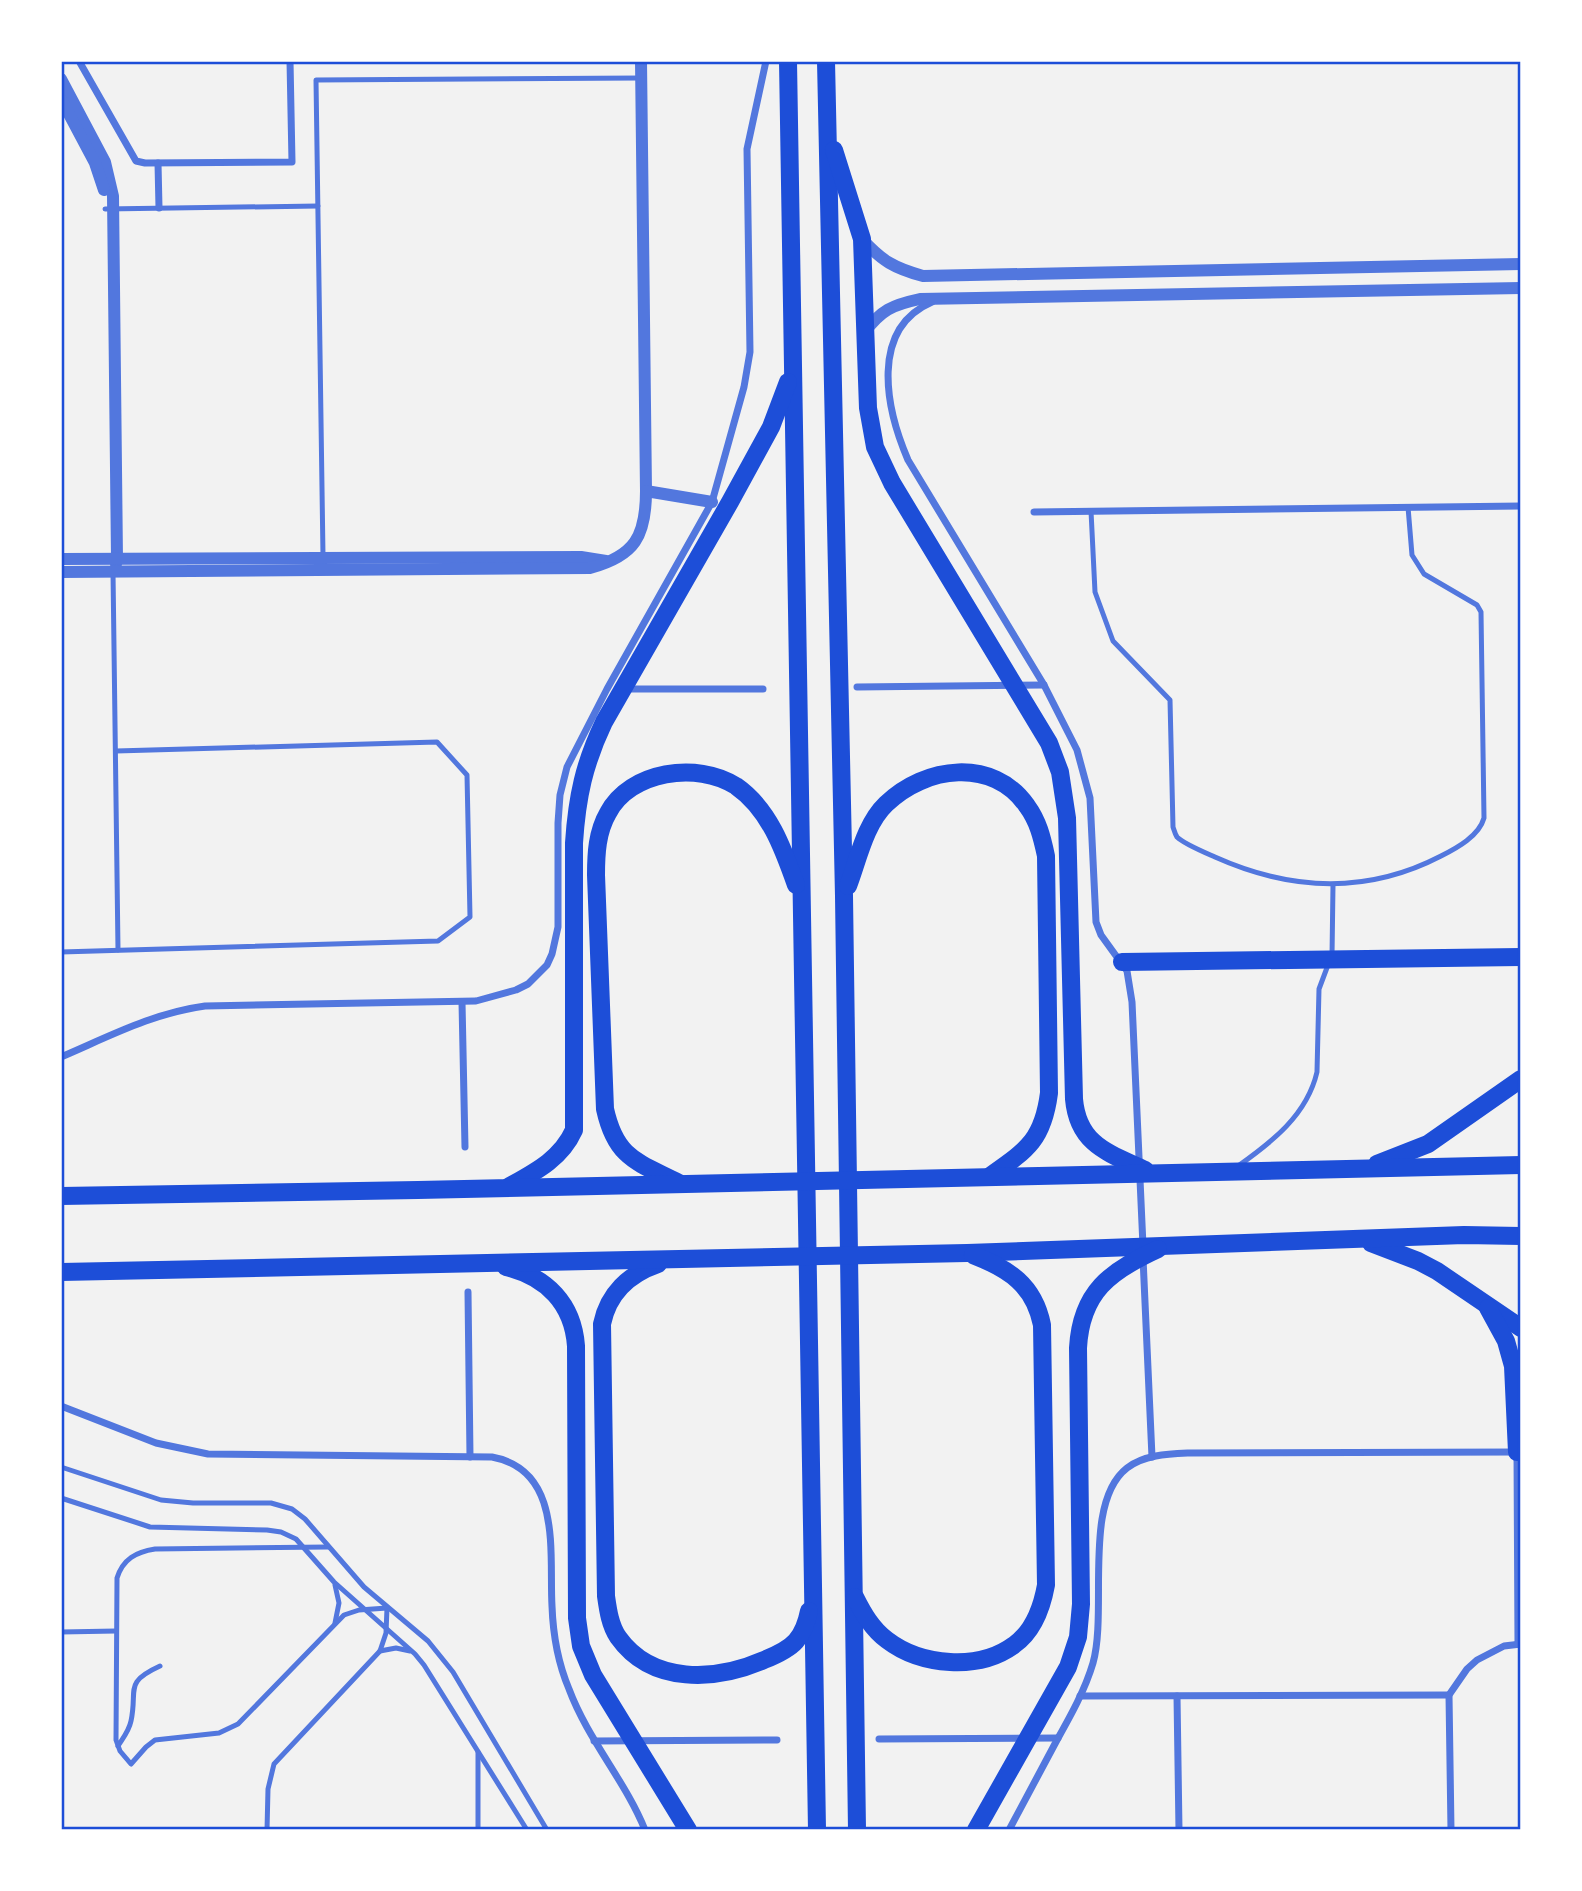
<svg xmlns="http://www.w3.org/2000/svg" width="1582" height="1891" font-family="'Exo 2',sans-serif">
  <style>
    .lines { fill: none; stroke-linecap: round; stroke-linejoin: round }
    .service { stroke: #5277de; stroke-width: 5 }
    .minor { stroke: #5277de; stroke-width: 7 }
    .tertiary { stroke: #5277de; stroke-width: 12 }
    .primary { stroke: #1d4ed8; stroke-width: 18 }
    .neatline { fill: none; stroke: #1d4ed8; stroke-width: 2.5 }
  </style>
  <rect width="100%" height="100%" fill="#f2f2f2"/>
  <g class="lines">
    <g class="service">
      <path d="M105,209l213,-3"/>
      <path d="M1091,511l4,81 18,49 57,59 3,127c1,3 2,7 4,10 7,7 29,16 38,20 76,34 151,38 226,-1 16,-8 38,-20 43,-38l-3,-206 -4,-7 -53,-31 -12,-19 -4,-48"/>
      <path d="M323,556l-7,-476 325,-2"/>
      <path d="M113,572l5,378"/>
      <path d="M61,952l377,-11 32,-24 -3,-142 -30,-33 -321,9"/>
      <path d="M1332,956l1,-71"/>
      <path d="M1238,1166c34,-24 69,-51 79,-94l2,-83 9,-24"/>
      <path d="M61,1467l100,33 32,3h78l21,6 13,10 59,68 64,54 25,31 94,158"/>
      <path d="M61,1498l89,29 117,3 14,2 15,7 38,43 81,72 9,11 103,165"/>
      <path d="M335,1623l4,-20 -4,-18"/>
      <path d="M61,1632l55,-1"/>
      <path d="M380,1651l16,-3 14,3"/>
      <path d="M118,1746c5,-8 11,-15 13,-25 7,-32 -8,-38 29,-55"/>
      <path d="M478,1752v78"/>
      <path d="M267,1830l1,-41 6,-25 106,-113 6,-18 1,-25 -28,2 -15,5 -106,109 -19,9 -64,7 -9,7 -15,17 -11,-13 -4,-11 1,-162c6,-19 19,-26 38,-29l173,-2"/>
    </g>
    <g class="minor">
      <path d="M79,61l57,100 9,2 147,-1 -2,-101"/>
      <path d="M158,163l1,45"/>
      <path d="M932,302c-63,27 -46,107 -24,158l136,225 33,65 13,48 6,124 5,13 26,36 5,31 11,244"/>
      <path d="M1034,512l487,-6"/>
      <path d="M857,687l187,-2"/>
      <path d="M623,689h140"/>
      <path d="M462,1002l3,145"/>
      <path d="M61,1057c47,-20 92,-44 144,-51l271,-5 40,-11 12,-6 19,-19 5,-11 6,-27v-104l2,-28 7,-28 40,-78 105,-187 32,-115 6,-35 -3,-203 19,-88"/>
      <path d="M1143,1258l9,199"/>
      <path d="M468,1292l2,165"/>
      <path d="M61,1406l95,37 52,11 284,3c71,13 57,97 60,149 1,28 6,57 17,83 19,51 57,93 76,141"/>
      <path d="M1517,1452l1,192"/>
      <path d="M1080,1696l369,-1"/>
      <path d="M1177,1696l2,134"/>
      <path d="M879,1739l179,-1"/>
      <path d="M594,1741l183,-1"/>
      <path d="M1009,1830c16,-30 32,-60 48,-90 14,-25 28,-50 36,-77 15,-53 -11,-160 34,-195 17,-13 40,-14 61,-15l329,-1"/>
      <path d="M1451,1830l-2,-135 18,-26 10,-9 27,-14 17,-2"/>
    </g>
    <g class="tertiary">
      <path d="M641,61l5,430"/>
      <path d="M61,79l44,83 8,34 4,363 -1,5"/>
      <path d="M61,99l34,64 9,27"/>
      <path d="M862,239c20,22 32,29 61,37l598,-12"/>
      <path d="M864,333c17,-23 28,-28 56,-34l601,-11"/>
      <path d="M61,559l520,-2 25,4"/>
      <path d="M61,572l529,-4c45,-12 56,-32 56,-77l66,11"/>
    </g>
    <g class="primary">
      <path d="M788,61l29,1769"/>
      <path d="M826,61l18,835 13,934"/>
      <path d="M834,150l28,89 6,169 7,39 17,36 157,260 11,29 7,46 7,281c4,46 35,54 71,71"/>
      <path d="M848,886c10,-26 17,-62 38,-82 39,-38 107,-47 141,2 11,15 15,31 19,50l3,237c-6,47 -22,57 -59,83"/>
      <path d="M1122,962l399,-5"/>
      <path d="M1377,1164l51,-20 93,-65"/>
      <path d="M679,1183c-41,-21 -63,-24 -74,-74l-9,-234c0,-21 1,-43 12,-62 22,-42 89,-52 128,-27 33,23 47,62 60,99"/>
      <path d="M508,1187c27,-15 53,-28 66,-57v-287c3,-46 10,-79 30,-121l126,-220 41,-75 17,-45"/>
      <path d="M61,1196l357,-6 1103,-25"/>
      <path d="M1371,1243l47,18 19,10 84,57"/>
      <path d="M658,1264c-29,10 -50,30 -56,60l4,272c2,14 4,29 12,41 34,48 98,44 146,23 10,-4 25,-11 32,-19 7,-8 11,-20 13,-30"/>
      <path d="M506,1267c41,10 67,37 70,79l1,272 4,28 12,29 95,155"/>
      <path d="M61,1272l906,-19 497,-18 57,1"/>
      <path d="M1488,1308l18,33 7,25 4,86"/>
      <path d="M855,1597c8,16 17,32 32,43 34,26 92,31 127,5 20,-14 28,-38 32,-60l-4,-260c-8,-40 -33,-56 -69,-70"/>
      <path d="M976,1830l92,-163 10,-30 3,-33 -3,-256c3,-56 32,-77 80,-99"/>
    </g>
  </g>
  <rect width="1582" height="1891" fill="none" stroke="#ffffff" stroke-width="126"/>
  <rect x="63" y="63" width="1456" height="1765" class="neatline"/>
</svg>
